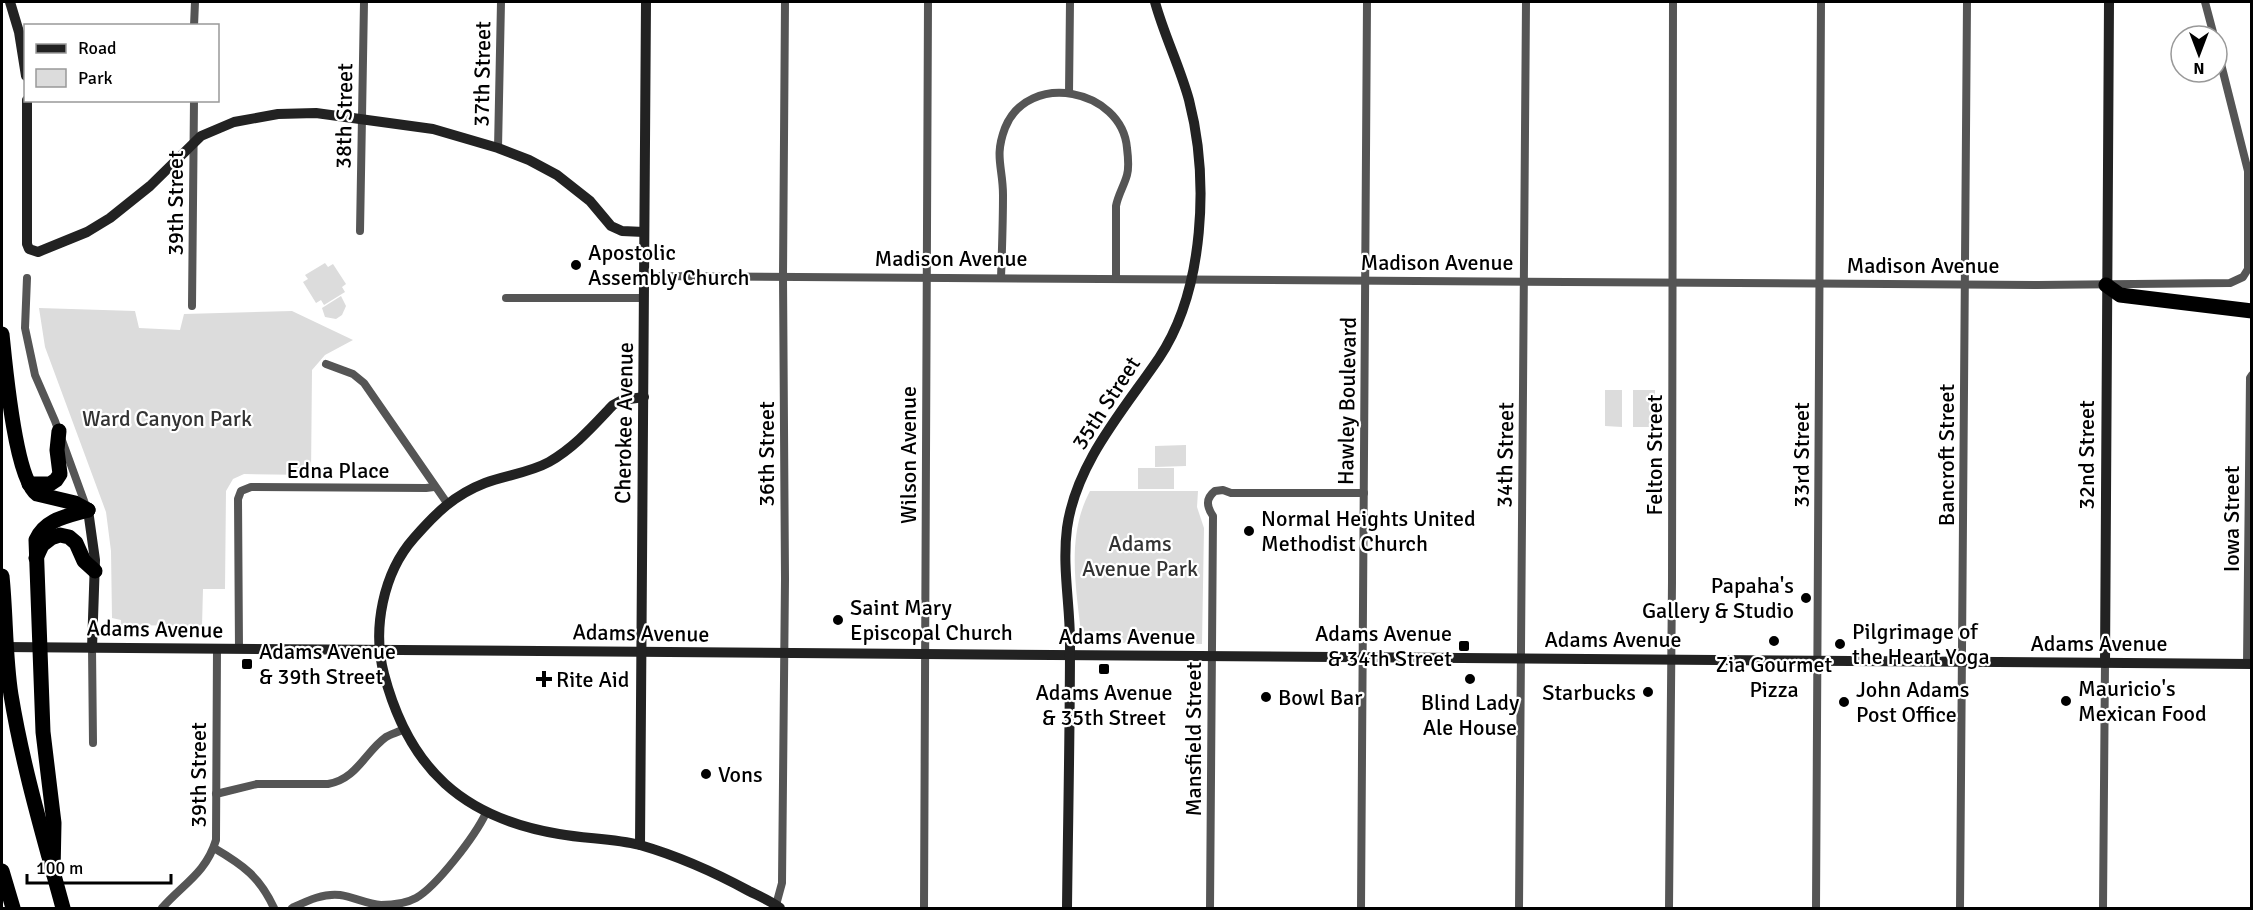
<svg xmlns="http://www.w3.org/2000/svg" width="2253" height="910" font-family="Signika,sans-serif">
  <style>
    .green { fill: #dcdcdc }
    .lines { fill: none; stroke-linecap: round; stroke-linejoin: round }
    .street { stroke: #555; stroke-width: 8 }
    .secondary { stroke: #222; stroke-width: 10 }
    .highway { stroke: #000; stroke-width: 15 }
    .poi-dot { fill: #000; stroke: #fff; stroke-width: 2 }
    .labels { text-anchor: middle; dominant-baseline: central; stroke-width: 4.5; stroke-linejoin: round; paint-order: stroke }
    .street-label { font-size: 22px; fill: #000; stroke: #fff }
    .poi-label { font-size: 22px; fill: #000; stroke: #fff; text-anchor: start }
    .park-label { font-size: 22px; fill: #333; stroke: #fff }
  </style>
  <rect width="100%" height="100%" fill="#fff"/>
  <g class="green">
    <path d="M325,263l3,4 5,-3 13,20 -4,3 3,5 -21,13 -3,-5 -5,3 -13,-21 5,-3 -3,-4z"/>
    <path d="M341,296l5,10 -4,9 -6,4 -11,-2 -3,-9z"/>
    <path d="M39,308l96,3 4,17 41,2 4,-16 108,-3 61,29 -28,15 -13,15 -1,105 -67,-1 -11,5 -7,12 -1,98h-22l-1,37 -81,-1v-5l-9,-2 -1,-67 -5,-39 -61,-165z"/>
    <path d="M1605,390h17v37l-17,-1z"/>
    <rect x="1633" y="390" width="22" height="37"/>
    <path d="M1186,445v21l-31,1v-21z"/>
    <rect x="1138" y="468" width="36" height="21"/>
    <path d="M1090,491h108l-1,16 7,21 -2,116 -120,-2c-5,-51 -17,-104 8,-151z"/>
  </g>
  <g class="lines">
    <g class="street">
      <path d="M2205,2l9,34"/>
      <path d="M194,26l1,-24"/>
      <path d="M1069,93l1,-91"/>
      <path d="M498,148l3,-146"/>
      <path d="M360,231l4,-229"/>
      <path d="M644,276l1393,9 193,-2 13,-6 5,-8v-98l-31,-123"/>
      <path d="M27,278l-2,50 10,47 20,46 32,88"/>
      <path d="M1001,278c1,-28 2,-55 2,-83 0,-28 -9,-38 2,-67 23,-58 117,-39 122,20 1,8 2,20 0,27 -3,11 -9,20 -11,31v73"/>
      <path d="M506,298h138"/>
      <path d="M192,306l2,-206"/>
      <path d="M326,364l27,10 11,9 83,120"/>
      <path d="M92,648l1,95"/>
      <path d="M239,649l-1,-150 3,-8 10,-4 175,1 8,-1"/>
      <path d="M2247,664l3,-286 2,-3"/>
      <path d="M216,794l41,-10h71c29,-5 37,-32 58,-47 5,-3 13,-5 18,-8"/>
      <path d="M214,848c29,17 46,29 60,60"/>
      <path d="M776,905l6,-22 3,-304 -2,-303 2,-274"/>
      <path d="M162,908c21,-24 44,-35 54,-68l1,-191"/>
      <path d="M292,908c15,-7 31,-15 48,-13 14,2 27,9 41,10 12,0 24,-1 35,-7 21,-12 59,-62 70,-85"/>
      <path d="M924,908l4,-906"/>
      <path d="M1210,908l3,-392c-7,-10 -7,-18 2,-25l8,-1 8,3h133"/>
      <path d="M1361,908l6,-906"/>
      <path d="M1519,908l7,-906"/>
      <path d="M1669,908l3,-326 1,-580"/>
      <path d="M1816,908l5,-906"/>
      <path d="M1960,908l7,-906"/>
      <path d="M2103,908l2,-245"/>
    </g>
    <g class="secondary">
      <path d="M10,2l9,30 7,44"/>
      <path d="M27,100v144l2,5 9,3 49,-20 23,-14 40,-32 51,-50 33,-14 44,-8 38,-1 117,16 65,19 31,12 28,15 33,26 21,25 11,5 22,1"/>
      <path d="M644,397l-22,3 -9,5c-20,21 -38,42 -64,57 -20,11 -43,13 -64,21 -31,12 -49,30 -71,55 -31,35 -42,91 -30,136 25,95 79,144 175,160 27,5 54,4 81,11 38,11 74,27 109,46 10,5 22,10 31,17"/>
      <path d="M88,510l7,50 -3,88"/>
      <path d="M2,647l2250,17"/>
      <path d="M2105,663l4,-661"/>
      <path d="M640,845l6,-843"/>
      <path d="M1067,908c1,-88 3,-177 3,-266 0,-38 -8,-75 -3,-114 9,-65 56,-117 92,-170 46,-69 50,-180 30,-258 -9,-33 -25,-65 -34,-98"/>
    </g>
    <g class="highway">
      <path d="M2106,285l14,10 132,16"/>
      <path d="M2,334c3,29 13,145 35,160l38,9 13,7"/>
      <path d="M29,484h21l6,-4 4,-6 -3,-24 2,-19"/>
      <path d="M36,558l6,-13 9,-7 9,-3 9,2 7,6 8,18 11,10"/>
      <path d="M2,576c4,39 3,81 9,119 12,73 33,143 52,213"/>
      <path d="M2,871l11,37"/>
      <path d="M53,873l1,-50 -11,-91 -7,-192c9,-21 32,-24 52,-30"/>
    </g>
  </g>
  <g class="poi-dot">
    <circle cx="576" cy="265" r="6"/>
    <circle cx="1249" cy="531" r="6"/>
    <circle cx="1806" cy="598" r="6"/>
    <circle cx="838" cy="620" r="6"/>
    <circle cx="1774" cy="641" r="6"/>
    <circle cx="1840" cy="644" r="6"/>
    <rect x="1458" y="640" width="12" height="12" rx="3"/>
    <rect x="241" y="658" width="12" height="12" rx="3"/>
    <rect x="1098" y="663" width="12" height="12" rx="3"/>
    <path d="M541 670h6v6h6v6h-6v6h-6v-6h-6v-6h6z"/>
    <circle cx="1470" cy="679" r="6"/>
    <circle cx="1648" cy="692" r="6"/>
    <circle cx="1266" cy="697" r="6"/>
    <circle cx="2066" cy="701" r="6"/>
    <circle cx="1844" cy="702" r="6"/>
    <circle cx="706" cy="774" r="6"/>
  </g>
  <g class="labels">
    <g class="street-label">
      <text transform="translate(482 74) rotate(-89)">37th Street</text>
      <text transform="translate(344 116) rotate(-89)">38th Street</text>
      <text transform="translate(175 203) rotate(-90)">39th Street</text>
      <text x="951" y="258">Madison Avenue</text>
      <text x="1437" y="262">Madison Avenue</text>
      <text x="1923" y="265">Madison Avenue</text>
      <text transform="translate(1347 401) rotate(-89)">Hawley Boulevard</text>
      <text transform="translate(1106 403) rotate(-57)">35th Street</text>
      <text transform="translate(624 423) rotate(-89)">Cherokee Avenue</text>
      <text transform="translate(766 454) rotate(-90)">36th Street</text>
      <text transform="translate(908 455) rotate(-90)">Wilson Avenue</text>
      <text transform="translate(1505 455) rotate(-89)">34th Street</text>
      <text transform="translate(1654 455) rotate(-90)">Felton Street</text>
      <text transform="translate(1801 455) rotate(-90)">33rd Street</text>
      <text transform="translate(1946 455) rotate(-90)">Bancroft Street</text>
      <text transform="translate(2086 455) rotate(-90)">32nd Street</text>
      <text x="338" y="470">Edna Place</text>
      <text transform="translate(2231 519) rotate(-90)">Iowa Street</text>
      <text transform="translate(155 629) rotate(1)">Adams Avenue</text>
      <text transform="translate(641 633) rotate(1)">Adams Avenue</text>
      <text x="1127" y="636">Adams Avenue</text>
      <text x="1613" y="639">Adams Avenue</text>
      <text x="2099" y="643">Adams Avenue</text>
      <text transform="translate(1193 739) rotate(-90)">Mansfield Street</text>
      <text transform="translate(198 775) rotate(-90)">39th Street</text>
    </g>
    <g class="poi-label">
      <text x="588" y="252">Apostolic<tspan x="588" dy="25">Assembly Church</tspan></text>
      <text x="1261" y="518">Normal Heights United<tspan x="1261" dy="25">Methodist Church</tspan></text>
      <text x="1794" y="585" text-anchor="end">Papaha's<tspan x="1794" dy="25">Gallery &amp; Studio</tspan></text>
      <text x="850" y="607">Saint Mary<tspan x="850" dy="25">Episcopal Church</tspan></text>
      <text x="1852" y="631">Pilgrimage of<tspan x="1852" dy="25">the Heart Yoga</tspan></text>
      <text x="1452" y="633" text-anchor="end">Adams Avenue<tspan x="1452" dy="25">&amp; 34th Street</tspan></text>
      <text x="259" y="651">Adams Avenue<tspan x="259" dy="25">&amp; 39th Street</tspan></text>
      <text x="1774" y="664" text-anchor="middle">Zia Gourmet<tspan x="1774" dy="25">Pizza</tspan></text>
      <text x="556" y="679">Rite Aid</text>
      <text x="2078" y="688">Mauricio's<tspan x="2078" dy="25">Mexican Food</tspan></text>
      <text x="1856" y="689">John Adams<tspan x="1856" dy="25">Post Office</tspan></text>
      <text x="1104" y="692" text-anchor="middle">Adams Avenue<tspan x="1104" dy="25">&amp; 35th Street</tspan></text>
      <text x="1636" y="692" text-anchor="end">Starbucks</text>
      <text x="1278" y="697">Bowl Bar</text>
      <text x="1470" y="702" text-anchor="middle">Blind Lady<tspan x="1470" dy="25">Ale House</tspan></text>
      <text x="718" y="774">Vons</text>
    </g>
    <g class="park-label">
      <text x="167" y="418">Ward Canyon Park</text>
      <text x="1140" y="543">Adams<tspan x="1140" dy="25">Avenue Park</tspan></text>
    </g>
  </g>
  <rect width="2253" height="910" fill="none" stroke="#000000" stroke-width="6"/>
  <rect x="24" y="24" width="195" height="78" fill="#ffffff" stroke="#999999" stroke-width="1.5"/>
  <rect x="36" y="44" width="30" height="9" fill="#222222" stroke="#999999" stroke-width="1.5"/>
  <text x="78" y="54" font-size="18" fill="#000000">Road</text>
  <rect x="36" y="69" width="30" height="18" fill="#dcdcdc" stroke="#999999" stroke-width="1.5"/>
  <text x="78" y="84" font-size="18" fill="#000000">Park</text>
  <g transform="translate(2199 54) rotate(180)"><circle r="28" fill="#ffffff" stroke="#999999" stroke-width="1.5"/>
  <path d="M0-4.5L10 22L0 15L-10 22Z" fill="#000000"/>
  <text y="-9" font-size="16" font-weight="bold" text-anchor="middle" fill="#000000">N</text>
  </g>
  <path d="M27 874v9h144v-9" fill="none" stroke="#000000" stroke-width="3"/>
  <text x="36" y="874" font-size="18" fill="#000000" stroke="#ffffff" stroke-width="4.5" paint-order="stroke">100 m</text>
</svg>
